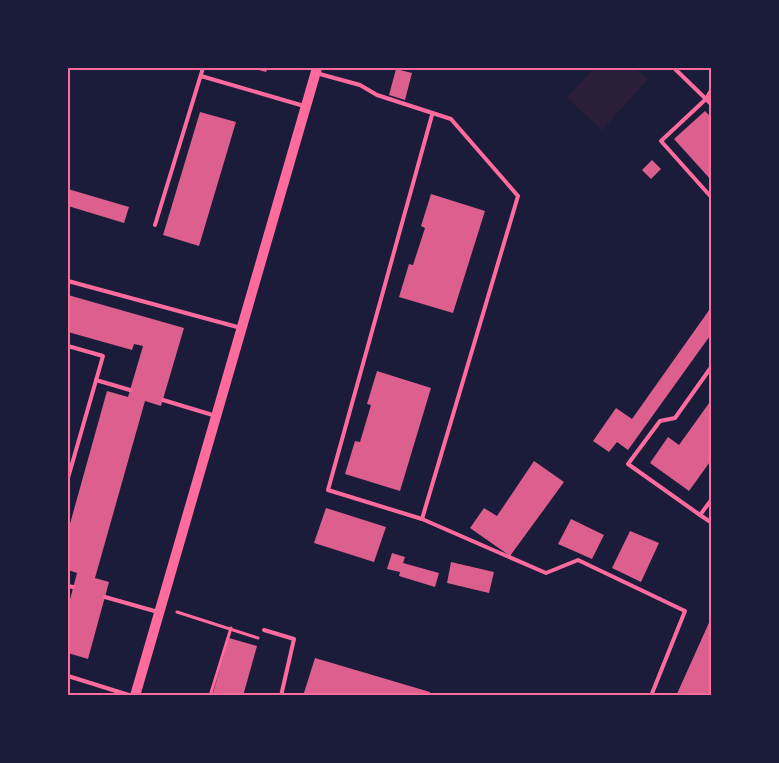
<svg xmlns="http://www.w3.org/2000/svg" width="779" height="763" font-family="Arial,sans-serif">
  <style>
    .green { fill: #2a1e3b }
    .building { fill: #dd5f8e }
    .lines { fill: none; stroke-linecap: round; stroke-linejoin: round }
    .path { stroke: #ff6b9d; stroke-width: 3 }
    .service { stroke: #ff6b9d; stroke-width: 4 }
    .secondary { stroke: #ff6b9d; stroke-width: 10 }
    .neatline { fill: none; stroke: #ff6b9d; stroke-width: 2 }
  </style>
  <rect width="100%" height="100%" fill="#1b1b3a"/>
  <path class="green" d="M594,68h41l13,11 -46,51 -35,-32z"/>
  <g class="building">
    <path d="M251,68h17l-2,4z"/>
    <path d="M396,69l16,4 -7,27 -16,-5z"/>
    <path d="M705,111l7,7v63l-38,-42z"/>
    <path d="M200,112l36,10 -37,124 -36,-11z"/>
    <path d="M652,160l9,9 -10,10 -9,-9z"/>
    <path d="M68,189l61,18 -5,16 -56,-17z"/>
    <path d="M431,194l54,17 -32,102 -54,-16 10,-33 4,1 12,-37 -4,-2z"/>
    <path d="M68,295l116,33 -23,78 -16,-5 -50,177 14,4 -21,77 -20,-6v-46l9,-34 -9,-3v-39l39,-140 21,6 15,-51 -9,-2 -2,6 -64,-18z"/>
    <path d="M712,306v27l-84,117 -11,-8 -8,10 -16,-11 23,-33 16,11z"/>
    <path d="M377,371l54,17 -31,103 -55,-17 10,-33 5,1 11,-37 -4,-1z"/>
    <path d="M712,399v60l-23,32 -39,-28 18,-26 11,8z"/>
    <path d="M534,461l30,21 -54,74 -40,-28 14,-20 13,8z"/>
    <path d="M326,508l60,19 -12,35 -60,-19z"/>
    <path d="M571,519l33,16 -12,24 -34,-15z"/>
    <path d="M630,531l29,12 -18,39 -29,-14z"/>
    <path d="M392,553l13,4 -2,6 36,10 -4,14 -36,-11 1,-4 -13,-3z"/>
    <path d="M451,562l43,10 -5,21 -42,-10z"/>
    <path d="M712,616v80h-36z"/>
    <path d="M229,638l28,8 -14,50h-31z"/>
    <path d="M315,658l115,34 -1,4h-126z"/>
  </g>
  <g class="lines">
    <g class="path">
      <path d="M177,612l81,26"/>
      <path d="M210,696l21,-68"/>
    </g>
    <g class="service">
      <path d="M674,68l32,31 -45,42 51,57"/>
      <path d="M316,73l44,12 17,10 74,24 67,77 -96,323"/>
      <path d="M201,76l103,30"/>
      <path d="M712,89l-6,10 6,6"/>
      <path d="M432,115l-104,375 94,29 124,54 32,-13 107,51 -34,85"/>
      <path d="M155,225l48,-157"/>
      <path d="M68,281l173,47"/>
      <path d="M68,346l35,10 -35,122"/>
      <path d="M96,380l34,10"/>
      <path d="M163,400l53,16"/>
      <path d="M712,499l-12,16 12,8"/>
      <path d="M700,515l-72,-51 32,-43 15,-3 37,-52"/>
      <path d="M68,586l5,1"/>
      <path d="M105,597l53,15"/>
      <path d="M264,630l30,9 -13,57"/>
      <path d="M68,676l64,20"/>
      <path d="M254,696h3"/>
    </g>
    <path class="secondary" d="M135,696l182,-628"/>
  </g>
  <rect width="779" height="763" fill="none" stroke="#1b1b3a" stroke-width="138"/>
  <rect x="69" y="69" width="641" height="625" class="neatline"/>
</svg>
